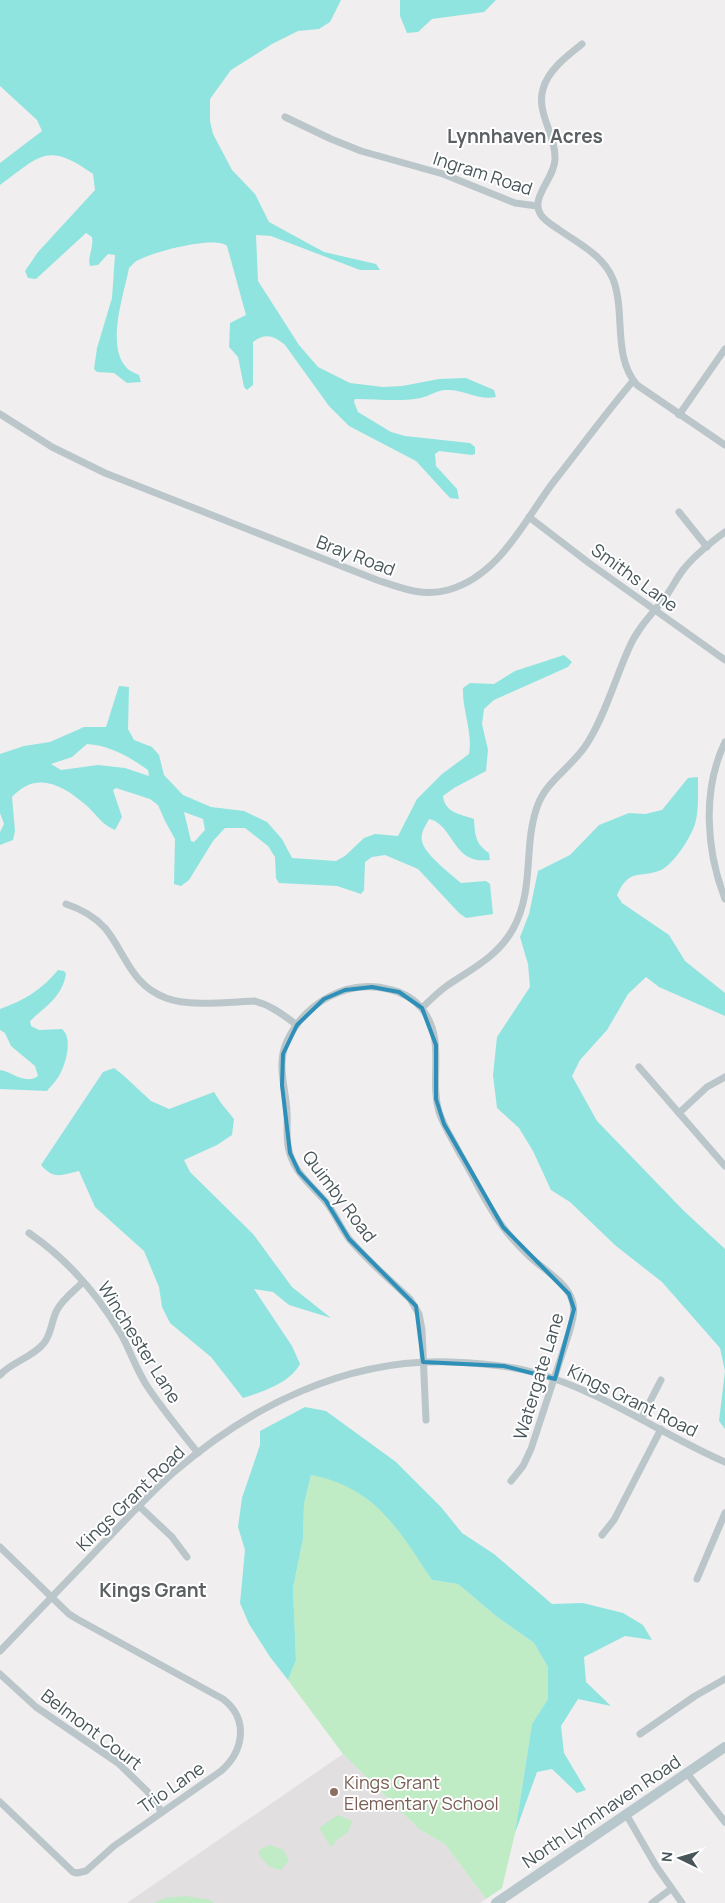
<svg xmlns="http://www.w3.org/2000/svg" width="725" height="1903" font-family="Manrope,sans-serif">
  <style>
    .education { fill: #e1dfe0 }
    .green { fill: #bfebc5 }
    .water { fill: #90e4df; fill-rule: evenodd }
    .lines { fill: none; stroke-linecap: round; stroke-linejoin: round }
    .street { stroke: #bac6ca; stroke-width: 7 }
    .secondary { stroke: #b8c7cb; stroke-width: 10 }
    .marked { fill: none; stroke: #2e90b9; stroke-width: 4; stroke-linejoin: round }
    .education-dot { fill: #8d6e63; stroke: #fff; stroke-width: 2 }
    .labels { text-anchor: middle; dominant-baseline: central; stroke-width: 4; stroke-linejoin: round; paint-order: stroke }
    .street-label { font-size: 18px; fill: #48565a; stroke: #fff }
    .education-label { font-size: 18px; fill: #785e54; stroke: #fff; text-anchor: start }
    .neighbourhood-label { font-size: 19px; font-weight: bold; fill: #5b6062; stroke: #fff }
  </style>
  <rect width="100%" height="100%" fill="#f0eeef"/>
  <path class="education" d="M343,1754l76,75 26,15 41,55 -6,4h-353z"/>
  <g class="green">
    <path d="M311,1475c10,2 21,4 30,8 43,19 67,59 91,97l26,4 38,32 38,27 14,24v32l-16,25 -17,109 -13,55 -16,11 -41,-55 -26,-15 -76,-75 -55,-74 8,-20 -3,-72 10,-49 1,-35z"/>
    <path d="M338,1815l14,6 -4,11 -14,10 1,2 -4,3 -12,-19z"/>
    <path d="M270,1845l13,5 6,10 -8,10 -11,-3 -11,-12v-5z"/>
    <path d="M186,1896l24,4 4,3h-60l11,-5z"/>
  </g>
  <g class="water">
    <path d="M0,0h341l-11,22 -11,7 -21,2 -26,13 -41,26 -21,29v22l3,13 19,36 23,24 14,28 55,30 52,12 4,6h-20l-89,-34 -15,-1 2,46 41,64 19,22 32,16 33,4 19,-1 37,-7 27,-1 28,12 2,7c-16,4 -33,-8 -50,-7 -8,0 -17,6 -25,8 -22,4 -44,1 -66,1l-1,3 4,10 33,20 14,4 65,7 5,4v7l-3,1 -33,-4 -4,3 1,12 21,23 2,10 -9,-1 -34,-37 -67,-35 -20,-20 -44,-61c-12,-10 -20,-12 -32,-3v43l-6,5 -3,-3 -6,-30 -9,-10 1,-24 16,-8 -19,-69c-12,-11 -79,7 -92,16 -2,2 -4,4 -6,6 -5,26 -23,77 -3,99 3,4 9,6 13,8l2,7 -14,1 -13,-10 -17,-1 -3,-3 3,-21 15,-50 3,-43 -7,-1 -10,11 -8,1c-3,-9 4,-18 2,-29l-6,-4 -50,46 -8,-1 -3,-7 13,-19 57,-62 -2,-16c-46,-33 -53,-18 -93,11v-22l42,-32 -5,-11 -37,-34z"/>
    <path d="M400,0h96l-12,12 -52,7 -14,13 -11,1 -7,-17z"/>
    <path d="M564,655l8,7 -4,5 -74,33 -10,9 -2,15 6,26 -2,21 -32,17 -11,8c2,17 17,18 31,23 1,15 1,25 15,34l1,7c-5,0 -12,1 -17,-1 -20,-6 -24,-36 -44,-40 -3,6 -9,14 -7,22 2,13 29,33 39,42l25,-2 4,3 3,30 -27,4 -7,-5 -41,-44 -33,-14 -13,2 -7,5 -1,28 -3,4 -24,-8 -58,-3 -3,-5 -1,-21 -7,-11 -23,-18h-20l-12,13 -24,39 -8,6 -7,-2 1,-45 -10,-18 -7,-16 -8,-6 -34,-11 -3,2 9,27 -7,13c-13,-5 -19,-16 -29,-25 -23,-20 -50,-35 -74,-8l3,34 -2,9 -13,5v-13l4,-8 -4,-11v-59l24,-8 26,-4 34,-15h22l13,-41 10,1 -1,42 6,11 18,7 7,8 5,20 19,20 28,12 33,4 23,11 15,17 10,19 44,3 9,-5 19,-18 11,-4 23,2 19,-37 25,-25 27,-20c4,-22 -7,-44 -6,-66l7,-5 24,1 21,-13zM87,744c22,1 43,13 61,26l1,6 -24,-8 -27,-3 -37,5 -10,-6 21,-7zM184,812l19,7 2,11 -11,12 -3,-1z"/>
    <path d="M698,777c0,13 1,34 -3,47 -4,13 -21,40 -34,46 -22,9 -31,-3 -44,25l5,8 47,32 16,26 40,32v23l-66,-29 -13,-10 -18,17 -21,36 -27,30 -8,16 25,45 87,90 41,38v180l-6,-8 6,-50 -5,-23 -58,-66 -46,-36 -46,-44 -19,-12 -18,-39 -14,-23 -22,-20 -4,-33 4,-38 33,-50 -2,-23 -8,-27 9,-23 9,-43 32,-16 29,-30 30,-12 16,1 17,-4 26,-32z"/>
    <path d="M58,970l6,1 2,3c-4,23 -20,32 -36,47l1,5 8,4 23,-1c11,9 4,34 -2,45 -3,6 -9,12 -13,17l-47,-2v-19c13,2 25,15 38,6l-3,-10 -24,-20 -6,-13 -5,-3v-21c23,-8 43,-20 58,-39z"/>
    <path d="M114,1068l9,7 28,26 18,8 45,-17 7,11 13,16 -2,16 -15,10 -33,15 6,12 63,62 39,53 39,31 -42,-13 -16,-13 -19,-3 38,57 8,18c-10,19 -38,28 -57,34l-32,-41 -41,-34 -8,-16 -3,-20 -15,-36 -49,-44 -16,-36c-18,4 -25,9 -38,-6l62,-93z"/>
    <path d="M305,1407l21,4 70,51 45,45 21,26 32,21 58,50 31,-1 40,10 20,12 9,15 -27,-4 -41,21 2,25 25,24 -33,-7 -17,27 3,27 22,37 -9,3 -25,-24 -15,3 -22,61 17,-109 16,-25v-32l-14,-24 -38,-27 -38,-32 -26,-4c-33,-50 -57,-93 -121,-105l-7,29 -1,35 -10,49 3,72 -8,20 -18,-23 -21,-33 -9,-21 5,-53 -7,-23 4,-29 18,-53v-14z"/>
  </g>
  <g class="lines">
    <g class="street">
      <path d="M582,44c-14,11 -34,26 -39,45 -7,24 13,46 12,70 0,19 -26,39 -14,56 4,6 11,10 17,14 21,15 45,26 55,50 13,34 -1,77 24,106l88,60"/>
      <path d="M285,117l46,22 30,12 82,23 72,29 22,3"/>
      <path d="M0,414l52,33 53,26 272,107c24,8 46,17 71,10 52,-14 77,-71 107,-110 26,-33 51,-67 78,-99"/>
      <path d="M679,415l46,-66"/>
      <path d="M679,512l28,35"/>
      <path d="M529,517l60,46 136,97"/>
      <path d="M725,742c-23,48 -19,108 0,157"/>
      <path d="M66,904c15,5 28,12 39,24 21,26 26,57 61,70 23,9 63,4 88,3 17,4 29,14 43,24"/>
      <path d="M422,1008c8,-8 16,-16 26,-23 24,-16 50,-29 65,-56 22,-40 10,-82 24,-122 9,-27 37,-41 51,-65 18,-29 27,-63 41,-94 8,-19 22,-33 35,-49 7,-9 12,-20 19,-29 11,-14 27,-27 42,-38"/>
      <path d="M639,1067l86,99"/>
      <path d="M679,1113l28,-26 18,-10"/>
      <path d="M29,1233c38,26 69,62 92,101 10,18 16,38 28,55 15,22 32,43 49,64"/>
      <path d="M0,1375c13,-14 32,-17 44,-32 8,-10 7,-22 13,-33 6,-11 17,-19 26,-28"/>
      <path d="M641,1419l20,-39"/>
      <path d="M426,1420l-4,-90 -3,-16 -9,-15c-20,-19 -42,-38 -60,-59 -10,-12 -15,-28 -25,-39 -13,-15 -29,-27 -35,-47 -5,-14 -2,-28 -3,-42 -1,-24 -11,-47 0,-71 18,-38 59,-62 101,-52 14,3 26,9 35,21 23,31 6,68 16,102 5,15 14,28 21,42 11,18 20,37 31,55 10,17 23,33 37,46 14,14 38,26 44,45 4,11 0,22 -3,33l-38,116 -8,17 -12,15"/>
      <path d="M139,1506l33,31 15,20"/>
      <path d="M602,1535l12,-15 47,-91"/>
      <path d="M0,1547l69,67 8,5 146,80c26,20 21,52 -2,72l-107,75 -28,25 -9,2 -4,-1 -73,-70"/>
      <path d="M697,1579l28,-66"/>
      <path d="M0,1651c32,-33 63,-66 95,-99 25,-26 50,-54 78,-79 77,-67 174,-115 278,-111 29,1 57,3 85,11 67,19 125,61 189,89"/>
      <path d="M0,1674l36,33 82,56 29,28 15,21"/>
      <path d="M640,1734l55,-38 30,-17"/>
      <path d="M686,1772l39,50"/>
      <path d="M626,1814l30,52 26,37"/>
      <path d="M652,1903l19,-14"/>
    </g>
    <path class="secondary" d="M496,1903l229,-156"/>
  </g>
  <path class="marked" d="M372,987l27,5 23,16 14,37v54l8,25 59,103 66,67 5,15 -19,70 -51,-13 -81,-4 -7,-56 -67,-67 -23,-38 -27,-29 -9,-19 -8,-68 1,-31 14,-29 27,-26 21,-9z"/>
  <circle class="education-dot" cx="334" cy="1792" r="5"/>
  <g class="labels">
    <g class="street-label">
      <text transform="translate(483 173) rotate(18)">Ingram Road</text>
      <text transform="translate(356 555) rotate(21)">Bray Road</text>
      <text transform="translate(635 577) rotate(36)">Smiths Lane</text>
      <text transform="translate(340 1196) rotate(53)">Quimby Road</text>
      <text transform="translate(140 1342) rotate(58)">Winchester Lane</text>
      <text transform="translate(538 1376) rotate(-73)">Watergate Lane</text>
      <text transform="translate(633 1400) rotate(26)">Kings Grant Road</text>
      <text transform="translate(130 1498) rotate(-44)">Kings Grant Road</text>
      <text transform="translate(92 1729) rotate(37)">Belmont Court</text>
      <text transform="translate(171 1787) rotate(-35)">Trio Lane</text>
      <text transform="translate(601 1811) rotate(-34)">North Lynnhaven Road</text>
    </g>
    <g class="education-label">
      <text x="344" y="1782">Kings Grant<tspan x="344" dy="21">Elementary School</tspan></text>
    </g>
    <g class="neighbourhood-label">
      <text x="525" y="136">Lynnhaven Acres</text>
      <text x="153" y="1590">Kings Grant</text>
    </g>
  </g>
  <g transform="translate(680 1858) rotate(275)" stroke="#ffffff" stroke-width="4" paint-order="stroke">
  <path d="M0-4L9 19L0 12L-9 19Z" fill="#48565a"/>
  <text y="-8" font-size="14" font-weight="bold" text-anchor="middle" fill="#48565a">N</text>
  </g>
</svg>
